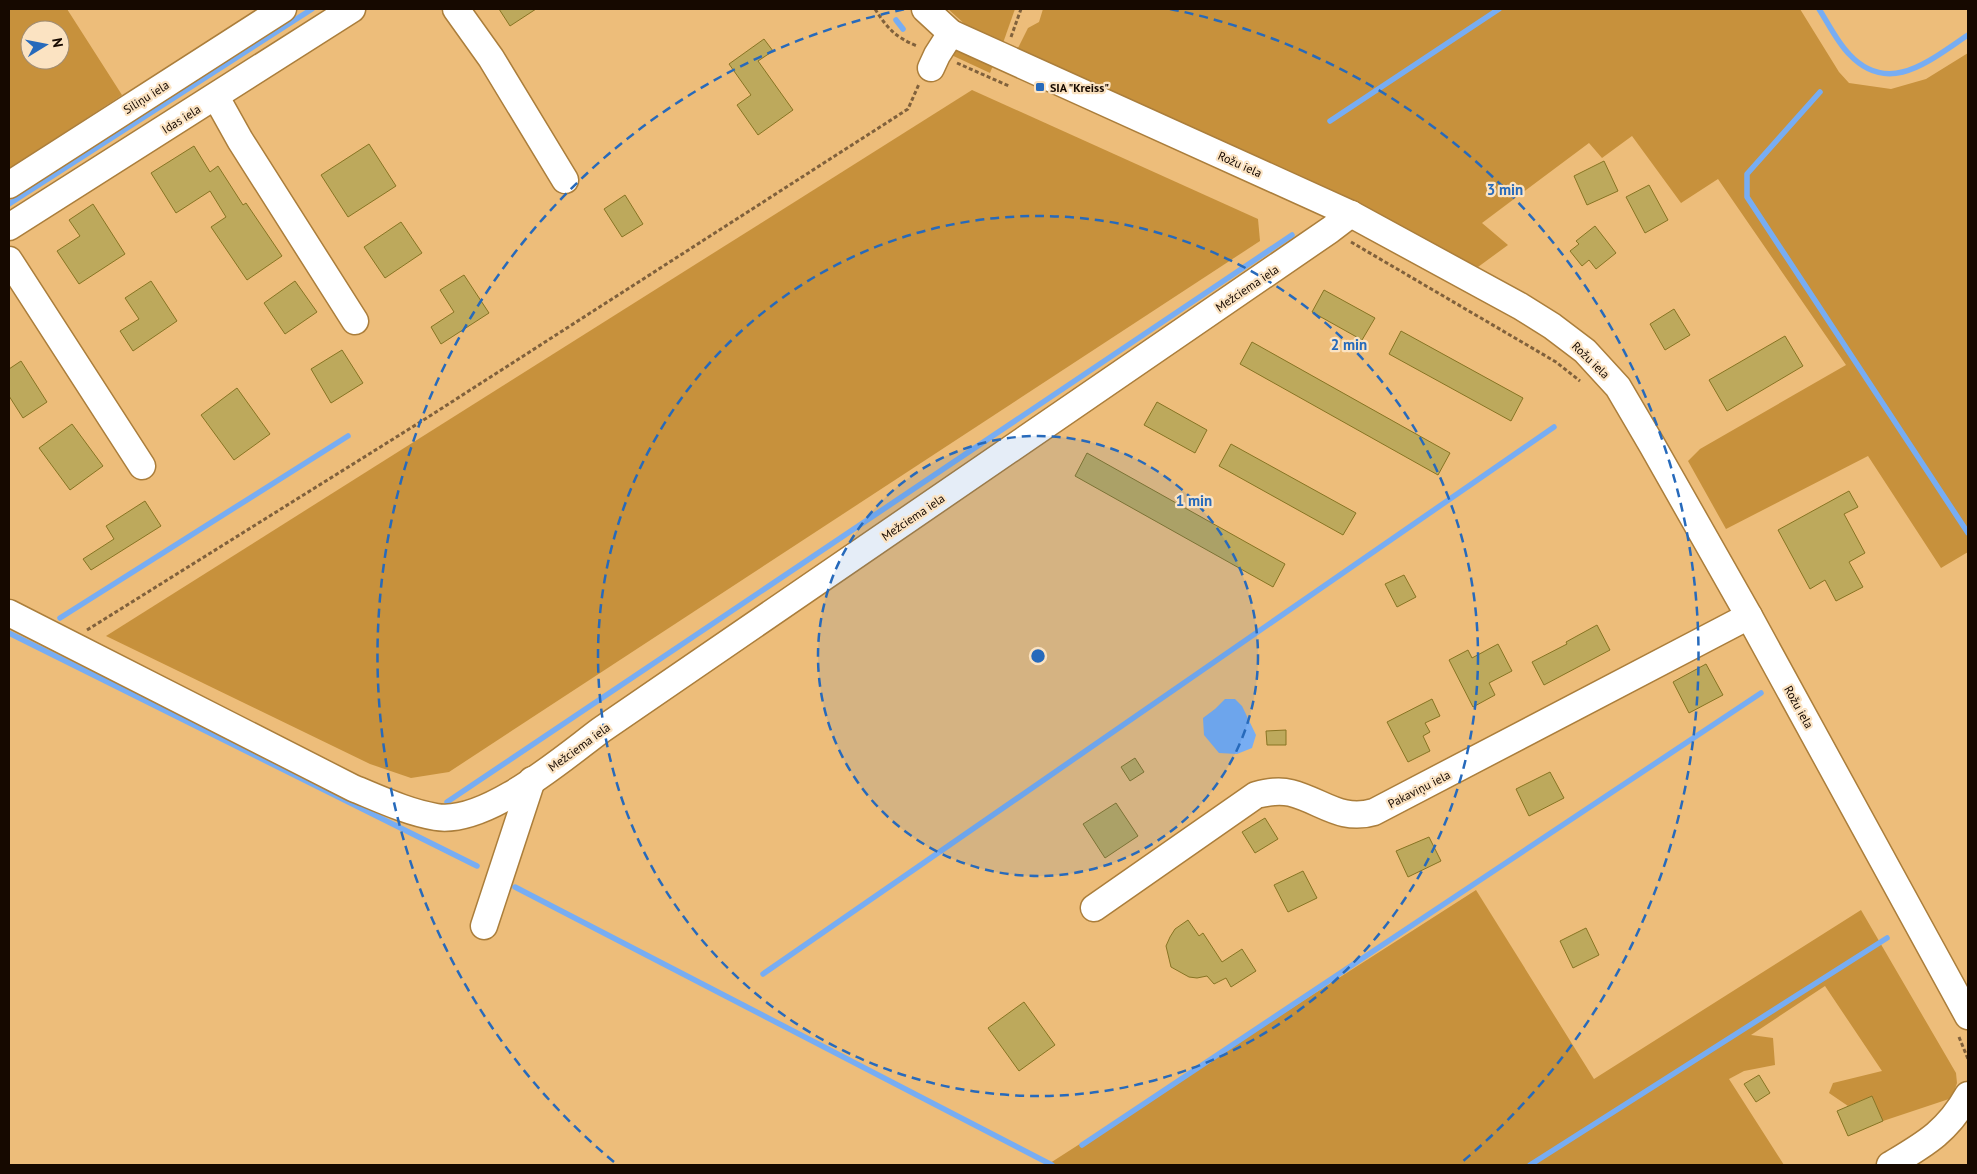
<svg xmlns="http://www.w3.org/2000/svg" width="1977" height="1174" font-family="'PT Sans',sans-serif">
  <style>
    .green { fill: #c7913c; fill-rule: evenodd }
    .water { fill: #77adf3 }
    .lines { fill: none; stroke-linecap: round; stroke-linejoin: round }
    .stream { stroke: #77adf3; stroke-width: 5.5 }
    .building { fill: #bda95c; stroke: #877423 }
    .minor-casing { stroke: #ab7e3b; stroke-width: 29 }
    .path { stroke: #80613c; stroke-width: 3; stroke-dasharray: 4 2.5; stroke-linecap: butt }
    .minor { stroke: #fff; stroke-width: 26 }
    .ring { fill: none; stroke: #276abb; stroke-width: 2.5; stroke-dasharray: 9 6 }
    .poi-dot { fill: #276abb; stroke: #fbe3c2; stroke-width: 2 }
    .labels { text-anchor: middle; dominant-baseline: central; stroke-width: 4.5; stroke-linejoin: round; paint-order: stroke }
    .poi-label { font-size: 12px; font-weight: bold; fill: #160900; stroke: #fbe3c2; text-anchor: start }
    .street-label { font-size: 12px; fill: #160900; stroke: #fbe3c2 }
    .centre { fill: #276abb; stroke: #fbe3c2; stroke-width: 2.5 }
    .ring-label { font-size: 15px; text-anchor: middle; font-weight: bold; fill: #276abb; stroke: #fbe3c2; stroke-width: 4.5; stroke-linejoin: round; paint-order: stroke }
  </style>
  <rect width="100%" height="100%" fill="#edbd7a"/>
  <g class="green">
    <path d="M9,9h58l55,86 -113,74zM30,30h30v30h-30z"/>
    <path d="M948,9h67l-12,34 -35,-16z"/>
    <path d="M1043,9h757l39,63 10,11 42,6 35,-10 42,-26v499l-27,16 -73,-112 -142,73 -38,-68 12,-12 146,-84 -128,-186 -37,24 -49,-67 -30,22 -13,-15 -107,80 26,22 -30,22 -205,-103 -101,-46 -155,-68 11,-22 11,-6z"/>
    <path d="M953,44l41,19 -4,10 -43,-20z"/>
    <path d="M972,90l286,129 2,22 -811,531 -38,6 -41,-14 -264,-128z"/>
    <path d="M1476,890l118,189 267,-169 95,163 1,10 -5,15 -69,23 -11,-25 -24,10 -19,-13 4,-10 49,-12 -57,-85 -74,49 22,3 2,27 -31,6 -15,8 55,86h-737z"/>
  </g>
  <path class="water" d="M1225,699h10l7,7 14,29 -4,13 -15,6 -18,-1 -15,-18 -1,-17 12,-9z"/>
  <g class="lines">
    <g class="stream">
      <path d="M1819,9c9,14 18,33 30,45 40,43 81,6 119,-19"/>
      <path d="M896,20l7,9"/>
      <path d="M1820,92l-73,82v23l221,336"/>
      <path d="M1330,121l169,-112"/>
      <path d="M9,204l303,-195"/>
      <path d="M60,618l288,-182"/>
      <path d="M9,633l468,233"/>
      <path d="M447,802l845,-567"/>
      <path d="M515,887l537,278"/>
      <path d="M763,974l791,-547"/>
      <path d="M1082,1145l679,-452"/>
      <path d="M1530,1165l357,-227"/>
    </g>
  </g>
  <g class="building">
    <path d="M499,9h37l-26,17z"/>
    <path d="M764,39l9,12 -15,10 35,49 -35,25 -21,-30 14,-10 -22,-31z"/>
    <path d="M369,144l27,42 -48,31 -27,-42z"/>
    <path d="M194,146l16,26 8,-6 25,39 3,-2 36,53 -35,24 -36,-53 15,-10 -16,-26 -34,22 -25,-40z"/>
    <path d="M1604,161l14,30 -31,14 -13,-29z"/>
    <path d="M1649,185l19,35 -23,13 -19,-36z"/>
    <path d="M625,195l18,29 -21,13 -18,-28z"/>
    <path d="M93,204l32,50 -46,30 -22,-33 23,-15 -11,-16z"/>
    <path d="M401,222l21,31 -37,25 -21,-31z"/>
    <path d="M1595,226l21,27 -20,16 -7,-9 -7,6 -12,-15 9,-7 -3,-3z"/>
    <path d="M464,275l25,38 -48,31 -10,-17 23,-15 -14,-22z"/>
    <path d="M151,281l26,40 -44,30 -13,-20 19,-12 -14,-21z"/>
    <path d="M295,281l22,31 -32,22 -21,-31z"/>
    <path d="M1324,290l51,28 -13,22 -50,-28z"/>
    <path d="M1674,309l16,26 -25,15 -15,-26z"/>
    <path d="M1401,331l122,67 -12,23 -122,-67z"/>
    <path d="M1785,336l18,30 -76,45 -18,-31z"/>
    <path d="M1252,342l198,111 -12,22 -198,-111z"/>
    <path d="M342,350l21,33 -32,20 -20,-34z"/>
    <path d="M21,361l26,41 -24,16 -14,-22v-27z"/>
    <path d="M237,388l33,46 -36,26 -33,-45z"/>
    <path d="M1157,402l50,28 -12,23 -51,-28z"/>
    <path d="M72,424l31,42 -33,24 -31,-42z"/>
    <path d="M1231,444l125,69 -13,22 -124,-69z"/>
    <path d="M1087,453l198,111 -12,23 -198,-111z"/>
    <path d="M1849,491l9,16 -14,7 21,39 -16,9 14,25 -27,14 -11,-21 -15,9 -32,-59z"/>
    <path d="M145,501l16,25 -70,44 -8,-11 31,-20 -8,-13z"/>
    <path d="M1404,575l12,22 -19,10 -12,-23z"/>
    <path d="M1597,625l13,25 -66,35 -12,-23 35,-18 -1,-2z"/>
    <path d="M1498,644l14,27 -23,12 6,12 -22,12 -24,-47 19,-10 4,8z"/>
    <path d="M1706,664l17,31 -34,18 -16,-31z"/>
    <path d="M1432,699l8,17 -15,7 5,9 -7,4 7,15 -22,11 -21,-40z"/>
    <path d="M1286,730v15h-19l-1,-14z"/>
    <path d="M1135,758l9,14 -14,9 -9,-14z"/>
    <path d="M1550,772l14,26 -35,18 -13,-27z"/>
    <path d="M1116,803l22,33 -33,22 -22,-34z"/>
    <path d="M1265,818l13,21 -23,14 -13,-21z"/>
    <path d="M1429,837l12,24 -33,16 -12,-26z"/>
    <path d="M1303,871l14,27 -29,14 -14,-27z"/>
    <path d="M1188,920l11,16 4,-3 19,29 20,-13 14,22 -25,16 -5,-9 -12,6 -7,-8 -10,2 -8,-1 -18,-10 -5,-21 4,-9 5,-8z"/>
    <path d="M1586,928l13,27 -26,13 -13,-27z"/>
    <path d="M1024,1002l31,43 -36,26 -31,-43z"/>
    <path d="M1759,1075l11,18 -14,9 -12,-18z"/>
    <path d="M1872,1096l11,25 -35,15 -11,-25z"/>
  </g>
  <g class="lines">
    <defs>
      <g id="minor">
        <path d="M456,9l35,49 74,122"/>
        <path d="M925,9l26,24 400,181 169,92 32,20 33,25 33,36 34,58 97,171 219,400"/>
        <path d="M931,68l6,-13 14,-22"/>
        <path d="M216,97l24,43 115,181"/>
        <path d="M9,185l274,-176"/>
        <path d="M9,227l343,-218"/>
        <path d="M9,260l133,206"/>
        <path d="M9,613l344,175c27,11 54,24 83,29 50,8 126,-58 165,-87l729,-500 21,-16"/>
        <path d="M1094,908l162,-113c12,-3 23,-5 35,-2 31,8 50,29 83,19l375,-196"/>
        <path d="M484,926l48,-146"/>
        <path d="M1890,1165c35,-21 57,-33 78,-70"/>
      </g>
    </defs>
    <use href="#minor" class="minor-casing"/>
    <g class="path">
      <path d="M875,9c12,19 20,28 42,37"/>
      <path d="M1011,37l10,-28"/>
      <path d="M957,63l52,23"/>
      <path d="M1351,242l205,120 24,19"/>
      <path d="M87,630l335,-209 486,-312 11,-25"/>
      <path d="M1959,1037l9,22"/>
    </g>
    <use href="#minor" class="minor"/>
  </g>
  <circle cx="1038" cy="656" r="220" fill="#276abb" fill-opacity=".12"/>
  <g class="ring">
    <circle cx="1038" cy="656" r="220"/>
    <circle cx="1038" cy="656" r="440"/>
    <path d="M614 1162A660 660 0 0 1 906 9M1170 9A660 660 0 0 1 1462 1162"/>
  </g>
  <rect class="poi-dot" x="1035" y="82" width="10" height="10" rx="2.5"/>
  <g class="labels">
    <g class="poi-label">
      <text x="1050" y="87">SIA "Kreiss"</text>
    </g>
    <g class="street-label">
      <text transform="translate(146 97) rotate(-32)">Siliņu iela</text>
      <text transform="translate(181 119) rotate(-32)">Idas iela</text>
      <text transform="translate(1240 164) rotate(24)">Rožu iela</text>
      <text transform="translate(1247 288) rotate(-34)">Mežciema iela</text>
      <text transform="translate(1591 360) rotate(44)">Rožu iela</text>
      <text transform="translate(913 517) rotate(-34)">Mežciema iela</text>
      <text transform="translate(1799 707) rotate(61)">Rožu iela</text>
      <text transform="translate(579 747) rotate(-36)">Mežciema iela</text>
      <text transform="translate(1419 789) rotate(-27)">Pakaviņu iela</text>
    </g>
  </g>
  <circle cx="1038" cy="656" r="8" class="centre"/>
  <g class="ring-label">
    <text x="1505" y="195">3 min</text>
    <text x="1349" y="350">2 min</text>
    <text x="1194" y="506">1 min</text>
  </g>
  <rect width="1977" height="1174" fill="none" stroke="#160900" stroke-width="20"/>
  <g transform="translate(45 45) rotate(80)"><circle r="24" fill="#fbe3c2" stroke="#9f8c74"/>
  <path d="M0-4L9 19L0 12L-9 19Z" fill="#276abb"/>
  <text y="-8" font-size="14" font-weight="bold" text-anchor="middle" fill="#160900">N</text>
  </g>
</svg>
